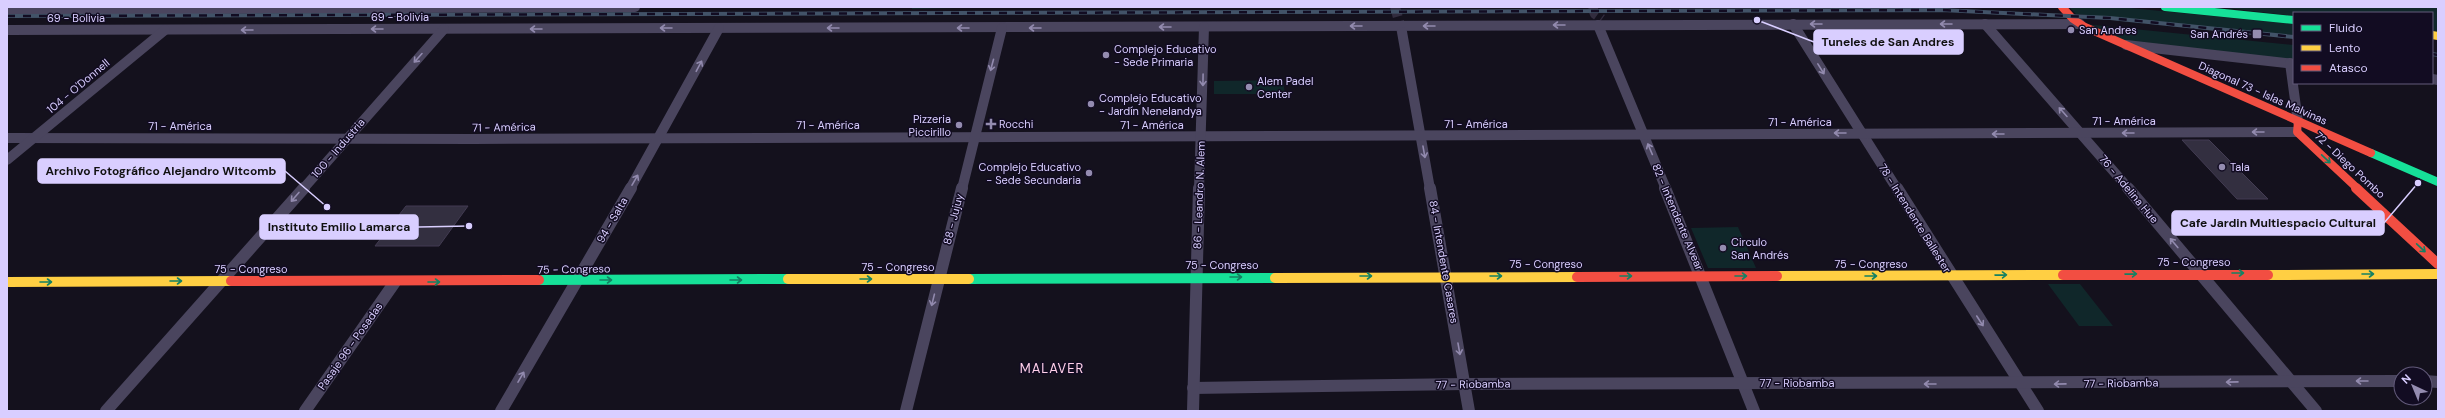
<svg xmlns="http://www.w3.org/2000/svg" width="2445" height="418" font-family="'DM Sans',sans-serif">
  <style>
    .green { fill: #10272a }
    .building { fill: #332f40; stroke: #423b52 }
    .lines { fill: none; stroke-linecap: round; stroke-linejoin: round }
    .street-tunnel { stroke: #322d3f; stroke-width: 10; stroke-dasharray: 10 5; stroke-linecap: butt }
    .street-far1 { stroke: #4a455e; stroke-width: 10 }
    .street { stroke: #4a455e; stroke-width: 12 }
    .fast-far1 { stroke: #16e098; stroke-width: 8 }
    .fast { stroke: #16e098; stroke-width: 10 }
    .slow-far1 { stroke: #ffcf43; stroke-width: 8 }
    .slow { stroke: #ffcf43; stroke-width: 10 }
    .jam-far1 { stroke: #f24e42; stroke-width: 8 }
    .jam { stroke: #f24e42; stroke-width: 10 }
    .rail-casing { stroke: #425368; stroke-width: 4 }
    .rail { stroke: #120c22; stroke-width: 2.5; stroke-dasharray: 8; stroke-linecap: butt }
    .oneway { stroke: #928aae }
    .oneway2 { stroke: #148163 }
    .poi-dot { fill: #948cb0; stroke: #120c22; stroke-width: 1.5 }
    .labels { text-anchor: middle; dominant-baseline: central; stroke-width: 3; stroke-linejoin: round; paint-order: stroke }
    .street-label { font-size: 11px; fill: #d9ceff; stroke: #120c22 }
    .poi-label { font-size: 11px; fill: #d9ceff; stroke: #120c22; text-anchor: start }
    .quarter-label { font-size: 13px; letter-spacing: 1px; fill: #ffd0e9; stroke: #120c22 }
    .leader { fill: none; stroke: #d9ceff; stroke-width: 1.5 }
    .callout-dot { fill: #d9ceff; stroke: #120c22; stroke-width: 1.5 }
    .callout { fill: #d9ceff; stroke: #d9ceff; stroke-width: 1.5 }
    .callout-label { font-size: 12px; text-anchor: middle; font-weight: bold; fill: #111 }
  </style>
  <rect width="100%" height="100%" fill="#14111d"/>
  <g class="green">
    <path d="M912,7h88l-88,2z"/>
    <path d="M2069,7h51l174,17v11l-218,-21z"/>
    <path d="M2218,7h220v26h-6v-20h-138v3z"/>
    <path d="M2084,24l210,21v15l-172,-19z"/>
    <path d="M1283,80l2,14h-71v-13z"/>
    <path d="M1738,227l18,41h-48l-17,-40z"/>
    <path d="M2048,284h32l33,42h-34z"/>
  </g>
  <g class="building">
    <path d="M2182,140h27l59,59h-31z"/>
    <path d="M406,206h62l-29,40h-64z"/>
  </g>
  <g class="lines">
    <g class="street-tunnel">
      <path d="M1395,7l7,25"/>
      <path d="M1592,7l3,7 7,5"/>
    </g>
    <g class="street-far1">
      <path d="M7,10l628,-3"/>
      <path d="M1793,24l104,165"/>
      <path d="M1985,24l144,165"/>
      <path d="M1598,25l68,164"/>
      <path d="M7,30l2073,-6"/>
      <path d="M1402,32l28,157"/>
      <path d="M2126,45l168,19"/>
      <path d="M2290,63l8,59"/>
      <path d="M2432,79l6,1"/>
      <path d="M7,138l467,1 1823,-7"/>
      <path d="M7,160l158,-130"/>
      <path d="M303,189l141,-160"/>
      <path d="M630,189l89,-161"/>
      <path d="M962,189l40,-161"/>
      <path d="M1199,189l5,-162"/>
    </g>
    <g class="street">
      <path d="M1430,188l39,223"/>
      <path d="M1665,188l89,223"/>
      <path d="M1897,188l141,223"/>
      <path d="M2128,188l188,223"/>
      <path d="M2425,381l13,1"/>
      <path d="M1193,388l272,-4 936,-3"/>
      <path d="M106,411l198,-223"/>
      <path d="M305,411l90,-129"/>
      <path d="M501,411l130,-223"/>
      <path d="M906,411l56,-223"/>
      <path d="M1193,411l6,-223"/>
    </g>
    <g class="fast-far1">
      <path d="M2165,7l129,13"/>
      <path d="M2371,153l67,29"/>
    </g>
    <g class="fast">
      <path d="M969,279l306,-1"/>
      <path d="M539,280l249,-1"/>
    </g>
    <path class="slow-far1" d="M2432,35l6,1"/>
    <g class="slow">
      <path d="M2268,275l170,-1"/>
      <path d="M1777,276l286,-1"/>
      <path d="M1275,278l302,-1"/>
      <path d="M788,279h181"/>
      <path d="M7,282l224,-1"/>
    </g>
    <g class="jam-far1">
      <path d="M2062,7l11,12 12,8 286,126"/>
      <path d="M2298,122l-1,10 61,57"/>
    </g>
    <g class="jam">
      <path d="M2356,188l82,76"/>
      <path d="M2063,275h205"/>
      <path d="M1577,277l200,-1"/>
      <path d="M231,281l308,-1"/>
    </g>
    <defs>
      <g id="rail">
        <path d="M7,16l1935,-6 168,8 184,19"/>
        <path d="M2432,54l6,1"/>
      </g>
    </defs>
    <use href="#rail" class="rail-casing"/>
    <use href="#rail" class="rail"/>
  </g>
  <defs><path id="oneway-shaft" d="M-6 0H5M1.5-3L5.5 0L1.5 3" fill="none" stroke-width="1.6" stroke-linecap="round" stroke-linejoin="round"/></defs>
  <g class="oneway">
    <use href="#oneway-shaft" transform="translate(1816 24) rotate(-180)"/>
    <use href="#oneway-shaft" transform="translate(1946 24) rotate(-180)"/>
    <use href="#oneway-shaft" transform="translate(1559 25) rotate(180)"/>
    <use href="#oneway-shaft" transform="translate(1356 26) rotate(180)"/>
    <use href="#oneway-shaft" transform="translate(1429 26) rotate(180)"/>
    <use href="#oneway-shaft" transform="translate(1165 27) rotate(180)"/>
    <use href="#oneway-shaft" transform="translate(666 28) rotate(180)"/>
    <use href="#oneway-shaft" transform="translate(833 28) rotate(180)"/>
    <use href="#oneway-shaft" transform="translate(963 28) rotate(-180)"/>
    <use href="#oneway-shaft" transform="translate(1035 28) rotate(180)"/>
    <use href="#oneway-shaft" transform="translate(377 29) rotate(180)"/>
    <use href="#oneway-shaft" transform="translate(536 29) rotate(180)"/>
    <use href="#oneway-shaft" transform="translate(247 30) rotate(180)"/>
    <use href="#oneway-shaft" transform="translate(418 58) rotate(132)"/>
    <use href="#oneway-shaft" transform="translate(992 65) rotate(105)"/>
    <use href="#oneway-shaft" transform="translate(699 66) rotate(-62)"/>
    <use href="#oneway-shaft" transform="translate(1821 69) rotate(58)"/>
    <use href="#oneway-shaft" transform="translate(1203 80) rotate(91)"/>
    <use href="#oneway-shaft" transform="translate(2063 112) rotate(-132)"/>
    <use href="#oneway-shaft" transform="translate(2258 132) rotate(180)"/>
    <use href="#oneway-shaft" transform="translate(1840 133) rotate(180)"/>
    <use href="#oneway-shaft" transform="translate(2128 133) rotate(180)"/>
    <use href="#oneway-shaft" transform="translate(1998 134) rotate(-180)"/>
    <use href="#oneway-shaft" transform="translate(1650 149) rotate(-113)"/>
    <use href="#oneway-shaft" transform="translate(1424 152) rotate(80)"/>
    <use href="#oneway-shaft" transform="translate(635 180) rotate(-60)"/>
    <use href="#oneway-shaft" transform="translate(295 197) rotate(131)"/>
    <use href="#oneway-shaft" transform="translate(2174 243) rotate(-130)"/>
    <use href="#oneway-shaft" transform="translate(933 300) rotate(104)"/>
    <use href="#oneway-shaft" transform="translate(1980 321) rotate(57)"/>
    <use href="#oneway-shaft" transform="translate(1459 349) rotate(80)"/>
    <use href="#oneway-shaft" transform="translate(521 377) rotate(-60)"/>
    <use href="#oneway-shaft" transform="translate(2362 381) rotate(-180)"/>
    <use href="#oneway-shaft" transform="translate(2232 382) rotate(179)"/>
    <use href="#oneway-shaft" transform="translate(1930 384) rotate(-180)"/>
    <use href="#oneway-shaft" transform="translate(2060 384) rotate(179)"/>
  </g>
  <g class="oneway2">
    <use href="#oneway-shaft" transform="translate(2326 159) rotate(43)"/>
    <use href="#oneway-shaft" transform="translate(2421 248) rotate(43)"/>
    <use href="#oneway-shaft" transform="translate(2238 273)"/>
    <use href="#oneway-shaft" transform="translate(2131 274) rotate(-1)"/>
    <use href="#oneway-shaft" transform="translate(2368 274)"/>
    <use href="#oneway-shaft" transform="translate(2001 275) rotate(-1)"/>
    <use href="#oneway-shaft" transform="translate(1366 276)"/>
    <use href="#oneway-shaft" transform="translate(1496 276)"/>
    <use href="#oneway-shaft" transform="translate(1626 276)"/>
    <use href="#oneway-shaft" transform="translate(1741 276)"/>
    <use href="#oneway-shaft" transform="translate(1871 276)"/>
    <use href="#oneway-shaft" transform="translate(1236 277)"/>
    <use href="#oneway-shaft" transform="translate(866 279)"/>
    <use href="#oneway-shaft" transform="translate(606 280)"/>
    <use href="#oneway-shaft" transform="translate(736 280)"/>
    <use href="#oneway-shaft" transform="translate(176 281)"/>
    <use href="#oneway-shaft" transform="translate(46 282)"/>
    <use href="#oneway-shaft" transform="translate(434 282)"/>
  </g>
  <g class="poi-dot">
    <circle cx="2071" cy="30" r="4"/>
    <rect x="2252" y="29" width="10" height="10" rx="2"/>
    <circle cx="1106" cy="55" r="4"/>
    <circle cx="1249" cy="87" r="4"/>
    <circle cx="1091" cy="104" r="4"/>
    <path d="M989 118h4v4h4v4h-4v4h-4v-4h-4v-4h4z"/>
    <circle cx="959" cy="125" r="4"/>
    <circle cx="2222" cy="167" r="4"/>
    <circle cx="1089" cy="173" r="4"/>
    <circle cx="1723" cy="248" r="4"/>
  </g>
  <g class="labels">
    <g class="street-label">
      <text x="400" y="17">69 - Bolivia</text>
      <text x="76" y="18">69 - Bolivia</text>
      <text transform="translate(78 86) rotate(-40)">104 - O'Donnell</text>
      <text transform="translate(2263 93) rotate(24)">Diagonal 73 - Islas Malvinas</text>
      <text x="2124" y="121">71 - América</text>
      <text x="1800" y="122">71 - América</text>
      <text x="1476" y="124">71 - América</text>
      <text x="828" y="125">71 - América</text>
      <text x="1152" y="125">71 - América</text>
      <text x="180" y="126">71 - América</text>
      <text transform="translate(504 127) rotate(-1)">71 - América</text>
      <text transform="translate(338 148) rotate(-49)">100 - Industria</text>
      <text transform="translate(2350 165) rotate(43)">72 - Diego Pombo</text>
      <text transform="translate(2129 189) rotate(50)">76 - Adelina Hue</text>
      <text transform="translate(1199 195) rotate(-88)">86 - Leandro N. Alem</text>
      <text transform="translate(1678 217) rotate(67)">82 - Intendente Alvear</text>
      <text transform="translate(1915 218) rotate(58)">78 - Intendente Ballester</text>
      <text transform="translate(953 219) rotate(-76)">88 - Jujuy</text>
      <text transform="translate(612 220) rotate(-60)">94 - Salta</text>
      <text transform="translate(1444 262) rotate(80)">84 - Intendente Casares</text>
      <text x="2194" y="262">75 - Congreso</text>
      <text x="1546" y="264">75 - Congreso</text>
      <text x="1871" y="264">75 - Congreso</text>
      <text x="1222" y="265">75 - Congreso</text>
      <text x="898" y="267">75 - Congreso</text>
      <text x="251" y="269">75 - Congreso</text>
      <text transform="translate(574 269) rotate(-1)">75 - Congreso</text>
      <text transform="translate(350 346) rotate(-55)">Pasaje 96 - Posadas</text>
      <text x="1797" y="383">77 - Riobamba</text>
      <text transform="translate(2121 383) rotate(-1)">77 - Riobamba</text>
      <text transform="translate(1473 384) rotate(-1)">77 - Riobamba</text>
    </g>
    <g class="poi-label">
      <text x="2079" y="30">San Andres</text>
      <text x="2248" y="34" text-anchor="end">San Andrés</text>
      <text x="1114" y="49">Complejo Educativo<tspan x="1114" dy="13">- Sede Primaria</tspan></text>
      <text x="1257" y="81">Alem Padel<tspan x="1257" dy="13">Center</tspan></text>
      <text x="1099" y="98">Complejo Educativo<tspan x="1099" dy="13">- Jardín Nenelandya</tspan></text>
      <text x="951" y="119" text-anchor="end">Pizzeria<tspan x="951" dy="13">Piccirillo</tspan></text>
      <text x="999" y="124">Rocchi</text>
      <text x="1081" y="167" text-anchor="end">Complejo Educativo<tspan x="1081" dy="13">- Sede Secundaria</tspan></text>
      <text x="2230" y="167">Tala</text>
      <text x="1731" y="242">Circulo<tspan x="1731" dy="13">San Andrés</tspan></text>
    </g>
    <g class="quarter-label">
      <text x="1052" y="368">MALAVER</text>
    </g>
  </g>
  <path class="leader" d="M1757 20L1814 42M327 207L285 171M2418 183L2384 223M469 226L418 227"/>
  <g class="callout-dot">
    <circle cx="1757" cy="20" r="4"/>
    <circle cx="327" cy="207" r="4"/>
    <circle cx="2418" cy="183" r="4"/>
    <circle cx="469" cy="226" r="4"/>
  </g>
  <g class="callout">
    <rect x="1814" y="30" width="149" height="24" rx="4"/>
    <rect x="38" y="159" width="247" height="24" rx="4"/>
    <rect x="2172" y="211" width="212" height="24" rx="4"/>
    <rect x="260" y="215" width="158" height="24" rx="4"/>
  </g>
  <g class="callout-label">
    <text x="1888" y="46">Tuneles de San Andres</text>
    <text x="161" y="175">Archivo Fotográfico Alejandro Witcomb</text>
    <text x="2278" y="227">Cafe Jardin Multiespacio Cultural</text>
    <text x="339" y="231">Instituto Emilio Lamarca</text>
  </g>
  <rect width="2445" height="418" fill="none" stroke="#d9ceff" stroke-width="16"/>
  <rect x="2293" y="12" width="140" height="72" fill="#120c22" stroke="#625a7a"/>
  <rect x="2301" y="25" width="20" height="6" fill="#16e098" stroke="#625a7a"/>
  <text x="2329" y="32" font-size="12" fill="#d9ceff">Fluido</text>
  <rect x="2301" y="45" width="20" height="6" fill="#ffcf43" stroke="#625a7a"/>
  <text x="2329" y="52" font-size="12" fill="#d9ceff">Lento</text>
  <rect x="2301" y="65" width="20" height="6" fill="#f24e42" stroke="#625a7a"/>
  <text x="2329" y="72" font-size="12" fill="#d9ceff">Atasco</text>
  <g transform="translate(2413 386) rotate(316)"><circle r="19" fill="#120c22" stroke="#625a7a"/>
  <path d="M0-3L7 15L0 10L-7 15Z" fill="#948cb0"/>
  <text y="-6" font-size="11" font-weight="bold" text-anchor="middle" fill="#d9ceff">N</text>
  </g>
</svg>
